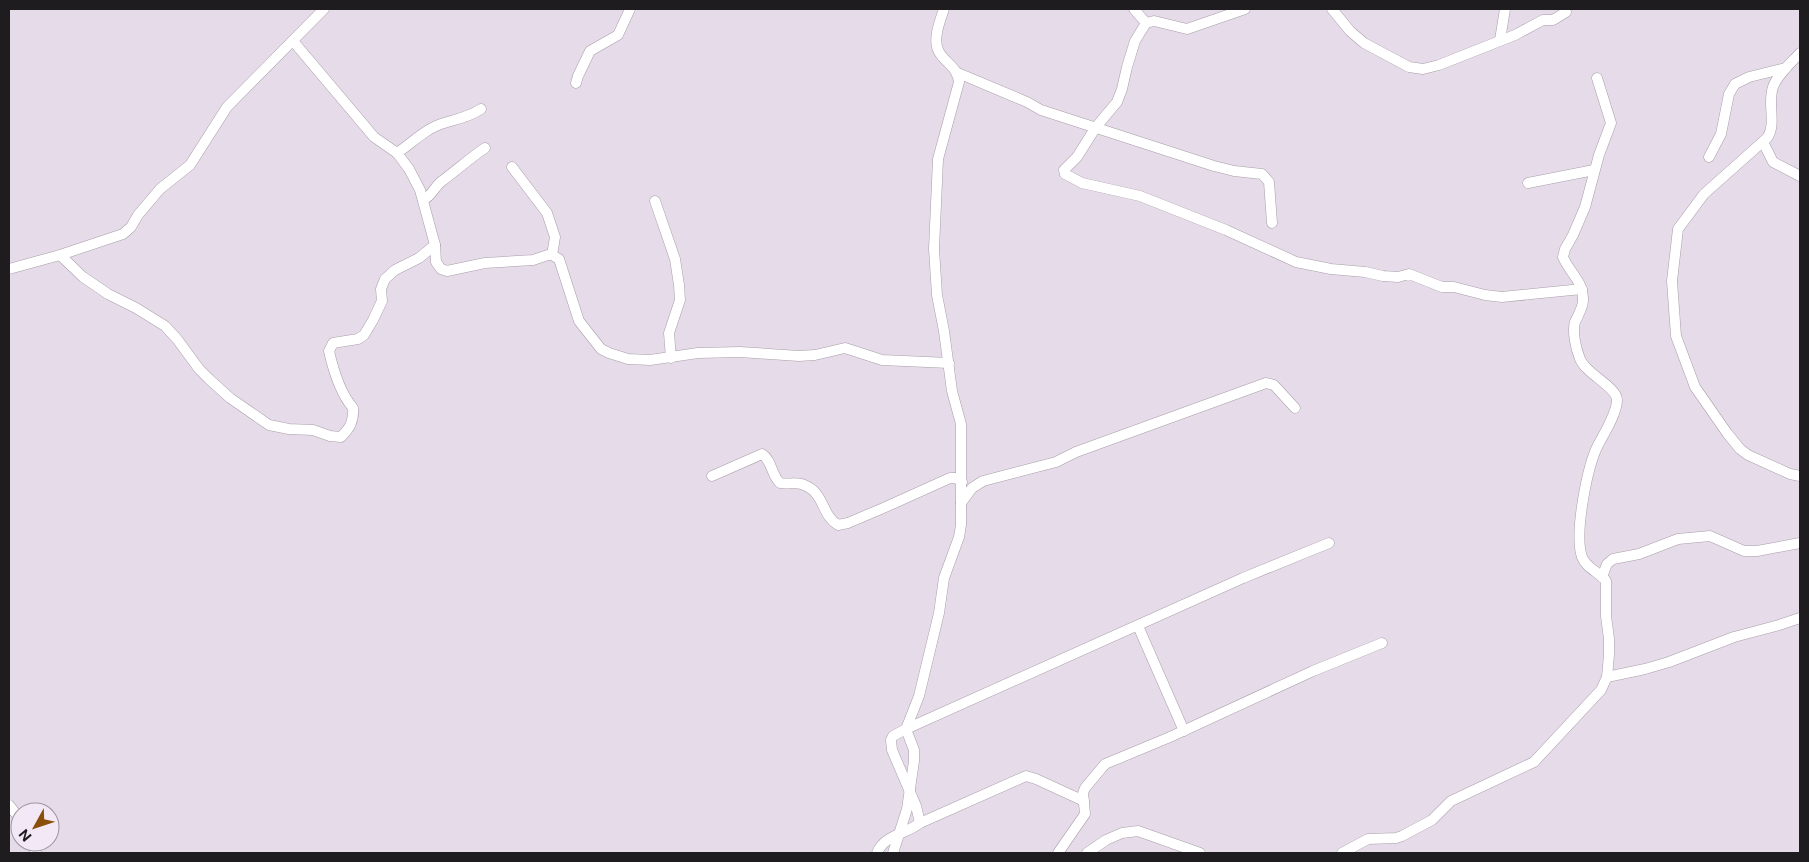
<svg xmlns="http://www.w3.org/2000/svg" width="1809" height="862" font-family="'Public Sans',sans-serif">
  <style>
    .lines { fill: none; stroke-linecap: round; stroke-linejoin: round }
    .minor-casing { stroke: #a89ea9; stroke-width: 11 }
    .minor { stroke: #fff; stroke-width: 10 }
  </style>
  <rect width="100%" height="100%" fill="#e6dbe8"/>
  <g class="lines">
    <defs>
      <g id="minor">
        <path d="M1134,9l12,14"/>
        <path d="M1245,9l-58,20 -33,-8 -8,2 -11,18 -8,26 -5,22 -5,13 -21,25 -19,30 -13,13 1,4 17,9 58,13 86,34 70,32 35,7 34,3 18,4 15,1 11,-3 33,13h12l31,8 17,2 80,-8"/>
        <path d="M1332,9l18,22 14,12 45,24 14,2 16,-4 76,-30 28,-15h10l13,-8"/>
        <path d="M1500,40l5,-31"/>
        <path d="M293,41l81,96 23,16 12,16 11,21 15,55 1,17 5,7 6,2 38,-8 48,-3 15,-5h4l7,4 20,62 22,28 8,4 19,6 22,1 48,-7 42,-1 59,4 16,-1 30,-7 37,12 67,3"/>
        <path d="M1800,53c-9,10 -23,22 -27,34 -6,17 4,37 -6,51l-63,56 -26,35 -6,52 4,55 19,51 32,46 13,16 8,6 42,19 10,2"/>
        <path d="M958,73l69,29 14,8 173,56 20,5 28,3 7,8 3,41"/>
        <path d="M576,83l2,-7 12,-25 28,-16 12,-26"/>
        <path d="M1763,142l10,20 27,14"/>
        <path d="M397,153c15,-10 29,-25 47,-30 13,-4 25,-6 37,-14"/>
        <path d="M1709,157l12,-23 8,-40 6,-10 14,-7 37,-9"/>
        <path d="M512,167l35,46 8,24 -3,18"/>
        <path d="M1528,183l66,-13"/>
        <path d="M423,200c9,-4 11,-13 19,-19 15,-11 28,-23 43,-33"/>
        <path d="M655,201l20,58 4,26 1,15 -11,33 2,25"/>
        <path d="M60,255l23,22 25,17 28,14 29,18 12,13 22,30 10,10 21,19 39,27 20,4 24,1 17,6 11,1c9,-9 13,-16 12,-29 -12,-14 -20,-39 -24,-57l4,-8 25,-4 6,-4 9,-15 9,-19 -1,-12 4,-10 10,-9 24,-12 16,-13"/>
        <path d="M9,269l51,-14 63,-21 8,-7 7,-12 22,-26 30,-24 37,-58 97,-98"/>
        <path d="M712,476l50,-22c10,6 9,21 18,29 8,2 16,-2 24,2 21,8 17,30 34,40l10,-2 33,-14 69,-31h6l6,4"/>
        <path d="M961,503l11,-15 11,-7 73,-19 20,-10 190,-69 8,2 21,23"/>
        <path d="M1602,577l5,-13 6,-5 26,-5 39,-15 32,-3 34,15h13l43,-8"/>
        <path d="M1138,626l46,105"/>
        <path d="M1607,677l38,-8 24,-7 65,-25 45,-12 21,-7"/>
        <path d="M9,805l11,14"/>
        <path d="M920,823l106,-47 10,3 48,22"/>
        <path d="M32,842l4,11"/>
        <path d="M877,853c7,-18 29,-19 43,-30l-4,-17 -24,-56 -1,-10 2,-4 13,-7 13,-33 20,-83 5,-35 15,-41 2,-12v-101l-9,-33 -8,-60 -7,-36 -3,-46 4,-90 21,-77c-2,-16 -13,-18 -20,-30 -7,-12 1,-31 5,-43"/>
        <path d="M893,853l14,-44 7,-48v-11l-8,-21 337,-151 86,-35"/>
        <path d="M1058,853l27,-39 -2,-21 2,-5 20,-24 65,-27 143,-66 69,-28"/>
        <path d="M1087,853l19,-13 16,-7 16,-2 62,22"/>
        <path d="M1342,853l26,-14 28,-1 6,-2 30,-16 19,-19 83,-39 67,-72 6,-13 2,-22v-16l-3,-23v-35c-7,-9 -20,-13 -24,-24 -8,-23 5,-90 16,-112 6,-11 19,-32 19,-45 0,-13 -31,-26 -37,-41 -4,-10 -8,-27 -5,-37 3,-7 8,-14 8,-22 1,-18 -14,-28 -20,-43l2,-8 8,-14 12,-28 14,-52 12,-32 -14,-45"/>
      </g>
    </defs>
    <use href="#minor" class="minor-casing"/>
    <use href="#minor" class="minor"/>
  </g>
  <rect width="1809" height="862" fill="none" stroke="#1f1c20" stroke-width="20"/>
  <g transform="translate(35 827) rotate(230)"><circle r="24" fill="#f3e8f5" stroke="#9e96a0"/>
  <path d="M0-4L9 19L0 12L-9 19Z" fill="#8a4f0b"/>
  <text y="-8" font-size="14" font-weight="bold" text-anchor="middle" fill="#1f1c20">N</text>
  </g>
</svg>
